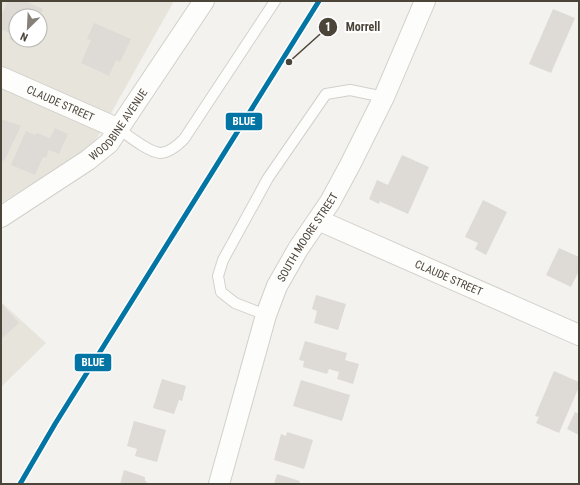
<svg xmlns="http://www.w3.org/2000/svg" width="580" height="485" font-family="'Roboto Condensed',sans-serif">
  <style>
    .residential { fill: #e7e4dc; fill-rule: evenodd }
    .building { fill: #dedbd6 }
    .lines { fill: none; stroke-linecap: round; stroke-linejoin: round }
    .service-casing { stroke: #d2d0cb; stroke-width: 12 }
    .minor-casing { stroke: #d2d0cb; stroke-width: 22 }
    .service { stroke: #fdfdfc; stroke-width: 10 }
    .minor { stroke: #fdfdfc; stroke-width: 20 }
    .rail-1-casing { stroke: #fff; stroke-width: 8 }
    .rail-1 { stroke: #0275a4; stroke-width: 5 }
    .labels { text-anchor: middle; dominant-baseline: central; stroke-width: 4; stroke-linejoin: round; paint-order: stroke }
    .street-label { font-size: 11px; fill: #4b4439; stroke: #fff }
    .leader { fill: none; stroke: #4b4439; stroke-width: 1.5 }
    .callout-dot { fill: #4b4439; stroke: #fff; stroke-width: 1.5 }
    .mark-label { font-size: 12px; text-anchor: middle; font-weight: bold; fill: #fff }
    .callout-label { font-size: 12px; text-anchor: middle; font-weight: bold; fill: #4b4439; stroke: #fff; stroke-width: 4; stroke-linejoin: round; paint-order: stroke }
    .line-badge { stroke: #fff; stroke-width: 1.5 }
    .badge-label { font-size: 11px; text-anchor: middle; font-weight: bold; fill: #fff }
  </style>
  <rect width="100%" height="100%" fill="#f4f2ee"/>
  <g class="residential">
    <path d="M1,1h173l-82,146 -91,56zM16,16h24v24h-24z"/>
    <path d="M1,302l45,41 -45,44z"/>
  </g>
  <g class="building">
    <path d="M8,1h17l18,8 -3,7h-24v24h14l-3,7 -18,-8 2,-5 -10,-5v-13z"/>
    <path d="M553,9l22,9 -24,55 -22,-9z"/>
    <path d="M94,23l37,16 -11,23 -4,-2 -7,16 -28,-13 10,-23 -4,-1z"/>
    <path d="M1,119l20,7 -17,35 -3,-1z"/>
    <path d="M55,128l13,6 -9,20 -10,-4 -3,8 -3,-1 -8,18 -24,-10 15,-34 9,4 2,-2 13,5z"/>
    <path d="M402,155l27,12 -21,47 -27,-12v-2l-2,4 -10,-5 8,-19 11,5z"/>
    <path d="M483,200l24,12 -21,43 -11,-6 3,-6 -13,-6z"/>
    <path d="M559,248l20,9v14l-8,16 -25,-12z"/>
    <path d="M316,295l30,9 -8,26 -24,-7 3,-12 -5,-2z"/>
    <path d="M1,303l18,20 -18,16z"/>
    <path d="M305,341l42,12 -2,7 14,4 -6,20 -16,-5 2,-7 -10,-3 -2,5 -24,-7 1,-6 -5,-1z"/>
    <path d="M554,371l25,11v5l-20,46 -23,-10 3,-6 -4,-1z"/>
    <path d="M162,379l24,7 -4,15 -3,-1 -5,14 -21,-6z"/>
    <path d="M301,380l49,15 -8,26 -49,-15z"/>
    <path d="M575,412l4,2v21l-12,-6z"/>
    <path d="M134,421l32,9 -9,32 -22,-6 2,-7 -10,-3z"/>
    <path d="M287,432l26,8 -9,29 -30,-9 7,-26 5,2z"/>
    <path d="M124,470l21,7v4h2l-1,3h-26z"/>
    <path d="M277,474l23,7 -1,3h-25z"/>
  </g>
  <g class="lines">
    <defs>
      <g id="service">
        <path d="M119,129c10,7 29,23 41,24 9,0 18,-8 24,-14l91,-138"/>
        <path d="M266,315l-31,-12 -14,-11 -3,-16 5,-16 45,-82 58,-84 24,-4 34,7"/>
      </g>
      <g id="minor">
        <path id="s1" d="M1,77l118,52"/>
        <path id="s2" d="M1,217l87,-57 21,-17 95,-142"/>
        <path id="s3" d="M318,220l261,115"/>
        <path id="s4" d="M219,484l47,-169 11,-29 21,-37 32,-47 20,-37 34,-68 41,-96"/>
      </g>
    </defs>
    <use href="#service" class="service-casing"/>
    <use href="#minor" class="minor-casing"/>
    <use href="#service" class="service"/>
    <use href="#minor" class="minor"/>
    <defs>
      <path id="rail-1" d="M20,484l35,-60 264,-423"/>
    </defs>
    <use href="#rail-1" class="rail-1-casing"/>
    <use href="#rail-1" class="rail-1"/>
  </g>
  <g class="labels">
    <g class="street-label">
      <text stroke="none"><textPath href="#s1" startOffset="65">CLAUDE STREET</textPath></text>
      <text stroke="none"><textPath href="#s2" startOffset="151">WOODBINE AVENUE</textPath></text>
      <text stroke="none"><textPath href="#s4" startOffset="264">SOUTH MOORE STREET</textPath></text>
      <text stroke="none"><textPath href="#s3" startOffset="143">CLAUDE STREET</textPath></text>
    </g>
  </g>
  <path class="leader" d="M289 62L328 27"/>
  <g class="callout-dot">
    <circle cx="289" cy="62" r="4"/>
    <circle cx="328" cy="27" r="10"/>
  </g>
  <g class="mark-label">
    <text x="328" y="31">1</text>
  </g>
  <g class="callout-label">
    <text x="363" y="31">Morrell</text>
  </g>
  <g class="line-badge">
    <rect x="225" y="112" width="38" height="19" rx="4" fill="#0275a4"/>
    <rect x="74" y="353" width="38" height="19" rx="4" fill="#0275a4"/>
  </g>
  <g class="badge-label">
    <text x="244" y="125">BLUE</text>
    <text x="93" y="366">BLUE</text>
  </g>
  <rect width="580" height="485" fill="none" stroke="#4b4439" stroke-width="4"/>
  <g transform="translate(28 28) rotate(204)"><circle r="19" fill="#ffffff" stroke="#b7b4b0"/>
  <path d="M0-3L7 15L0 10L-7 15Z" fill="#868178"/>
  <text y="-6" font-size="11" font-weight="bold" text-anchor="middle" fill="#4b4439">N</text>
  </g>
</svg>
